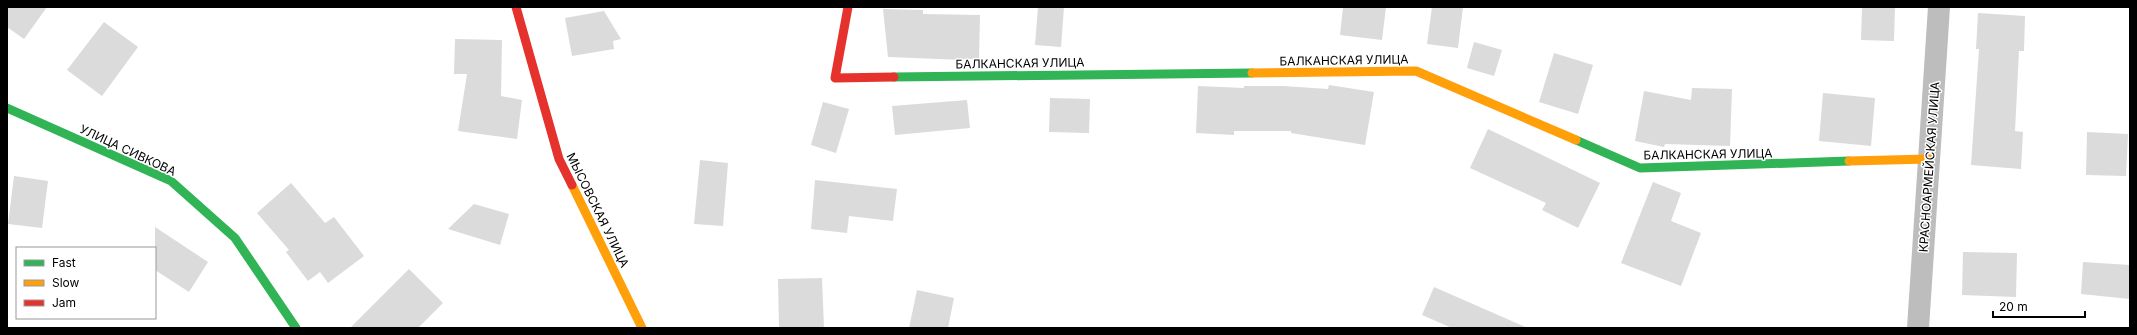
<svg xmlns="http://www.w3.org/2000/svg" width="2137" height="335" font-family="Inter,sans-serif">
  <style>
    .building { fill: #dbdbdb }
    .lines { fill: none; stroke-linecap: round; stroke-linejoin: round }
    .street { stroke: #bdbdbd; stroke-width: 22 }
    .fast { stroke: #30b455; stroke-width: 9 }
    .slow { stroke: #ff9f0a; stroke-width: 9 }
    .jam { stroke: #e5322d; stroke-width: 9 }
    .labels { text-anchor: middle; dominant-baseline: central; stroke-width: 3; stroke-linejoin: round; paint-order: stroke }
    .street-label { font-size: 12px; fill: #000; stroke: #fff }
  </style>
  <rect width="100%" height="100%" fill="#fff"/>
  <g class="building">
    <path d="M7,7h40l-23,32 -17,-12z"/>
    <path d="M1038,7h26l-3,40 -26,-2z"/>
    <path d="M1343,7h43l-4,33 -42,-5z"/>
    <path d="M1432,7h31l-5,41 -31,-4z"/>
    <path d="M1862,7h33l-1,34 -33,-1z"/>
    <path d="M883,9l40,1v4l57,1 -1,44h-16l1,1 -76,-3z"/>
    <path d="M604,11l17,28 -8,2 1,8 -42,7 -7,-38z"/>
    <path d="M1978,13l47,3 -1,35h-5l-4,80 8,1 -2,37 -50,-4 8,-116h-3z"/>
    <path d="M104,22l34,25 -36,49 -35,-26z"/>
    <path d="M455,39l47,1 -1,56 21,4 -5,39 -59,-8 9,-57h-13z"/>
    <path d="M1474,42l28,8 -8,26 -27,-8z"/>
    <path d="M1554,53l39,12 -15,49 -39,-12z"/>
    <path d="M1329,85l45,7 -9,53 -74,-12v-2h-57v4l-38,-2 2,-47 46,2v-2h39l45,3z"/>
    <path d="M1692,88l40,1 -2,57 -65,-2 -1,3 -29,-6 9,-50 47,9z"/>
    <path d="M1823,93l52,5 -4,48 -52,-5z"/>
    <path d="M1050,98l40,1 -1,34 -40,-1z"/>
    <path d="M967,100l3,28 -75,7 -3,-29z"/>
    <path d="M823,102l26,7 -13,44 -25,-8z"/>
    <path d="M1488,129l112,54 -22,45 -36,-18 4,-7 -76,-35z"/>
    <path d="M2087,132l41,2 -2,42 -40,-1z"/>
    <path d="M700,160l28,3 -5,63 -29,-2z"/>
    <path d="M14,176l34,5 -6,47 -34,-4z"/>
    <path d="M815,180l82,9 -4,32 -44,-5 -2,17 -36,-4z"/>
    <path d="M1653,182l28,11 -10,28 30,12 -20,53 -60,-23z"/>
    <path d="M291,183l34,40 9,-6 30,39 -36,27 -8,-11 -12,9 -22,-29 3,-2 -32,-37z"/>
    <path d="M474,204l35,10 -9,31 -52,-16z"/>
    <path d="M155,227l53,35 -19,30 -34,-22z"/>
    <path d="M1963,252l54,1 -1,44 -54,-2z"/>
    <path d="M2083,262l47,3v34l-49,-5z"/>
    <path d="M409,269l34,34 -25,25h-68z"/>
    <path d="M822,278l2,50h-45l-1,-49z"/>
    <path d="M1434,287l94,41h-76l-30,-13z"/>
    <path d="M917,290l37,8 -6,30h-39z"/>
  </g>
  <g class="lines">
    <path class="street" d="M1918,328l21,-321"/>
    <g class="fast">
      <path d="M894,77l358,-4"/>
      <path d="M7,108l164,73 64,57 61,90"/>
      <path d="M1576,140l64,28 209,-7"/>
    </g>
    <g class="slow">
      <path d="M1252,73l164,-2 160,69"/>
      <path d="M1849,161l80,-2"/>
      <path d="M572,185l70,143"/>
    </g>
    <g class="jam">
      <path d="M516,7l43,152 13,26"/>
      <path d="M848,7l-13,71 59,-1"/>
    </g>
  </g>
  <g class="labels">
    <g class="street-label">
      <text transform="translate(1344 60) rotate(-1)">БАЛКАНСКАЯ УЛИЦА</text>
      <text transform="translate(1020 63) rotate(-1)">БАЛКАНСКАЯ УЛИЦА</text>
      <text transform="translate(128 150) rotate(25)">УЛИЦА СИВКОВА</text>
      <text transform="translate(1708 154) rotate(-1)">БАЛКАНСКАЯ УЛИЦА</text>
      <text transform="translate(1929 167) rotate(-86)">КРАСНОАРМЕЙСКАЯ УЛИЦА</text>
      <text transform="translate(598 210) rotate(64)">МЫСОВСКАЯ УЛИЦА</text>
    </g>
  </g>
  <rect width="2137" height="335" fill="none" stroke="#000000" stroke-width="16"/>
  <rect x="16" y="247" width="140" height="72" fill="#ffffff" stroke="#999999"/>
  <rect x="24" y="260" width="20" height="6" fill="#30b455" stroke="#999999"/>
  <text x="52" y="267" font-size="12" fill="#000000">Fast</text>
  <rect x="24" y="280" width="20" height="6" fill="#ff9f0a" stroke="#999999"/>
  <text x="52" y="287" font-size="12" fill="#000000">Slow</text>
  <rect x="24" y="300" width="20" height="6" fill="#e5322d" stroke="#999999"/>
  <text x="52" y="307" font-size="12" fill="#000000">Jam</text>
  <path d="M1993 311v6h92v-6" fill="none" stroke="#000000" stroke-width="2"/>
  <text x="1999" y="311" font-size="12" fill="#000000" stroke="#ffffff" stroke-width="3" paint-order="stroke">20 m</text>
</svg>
